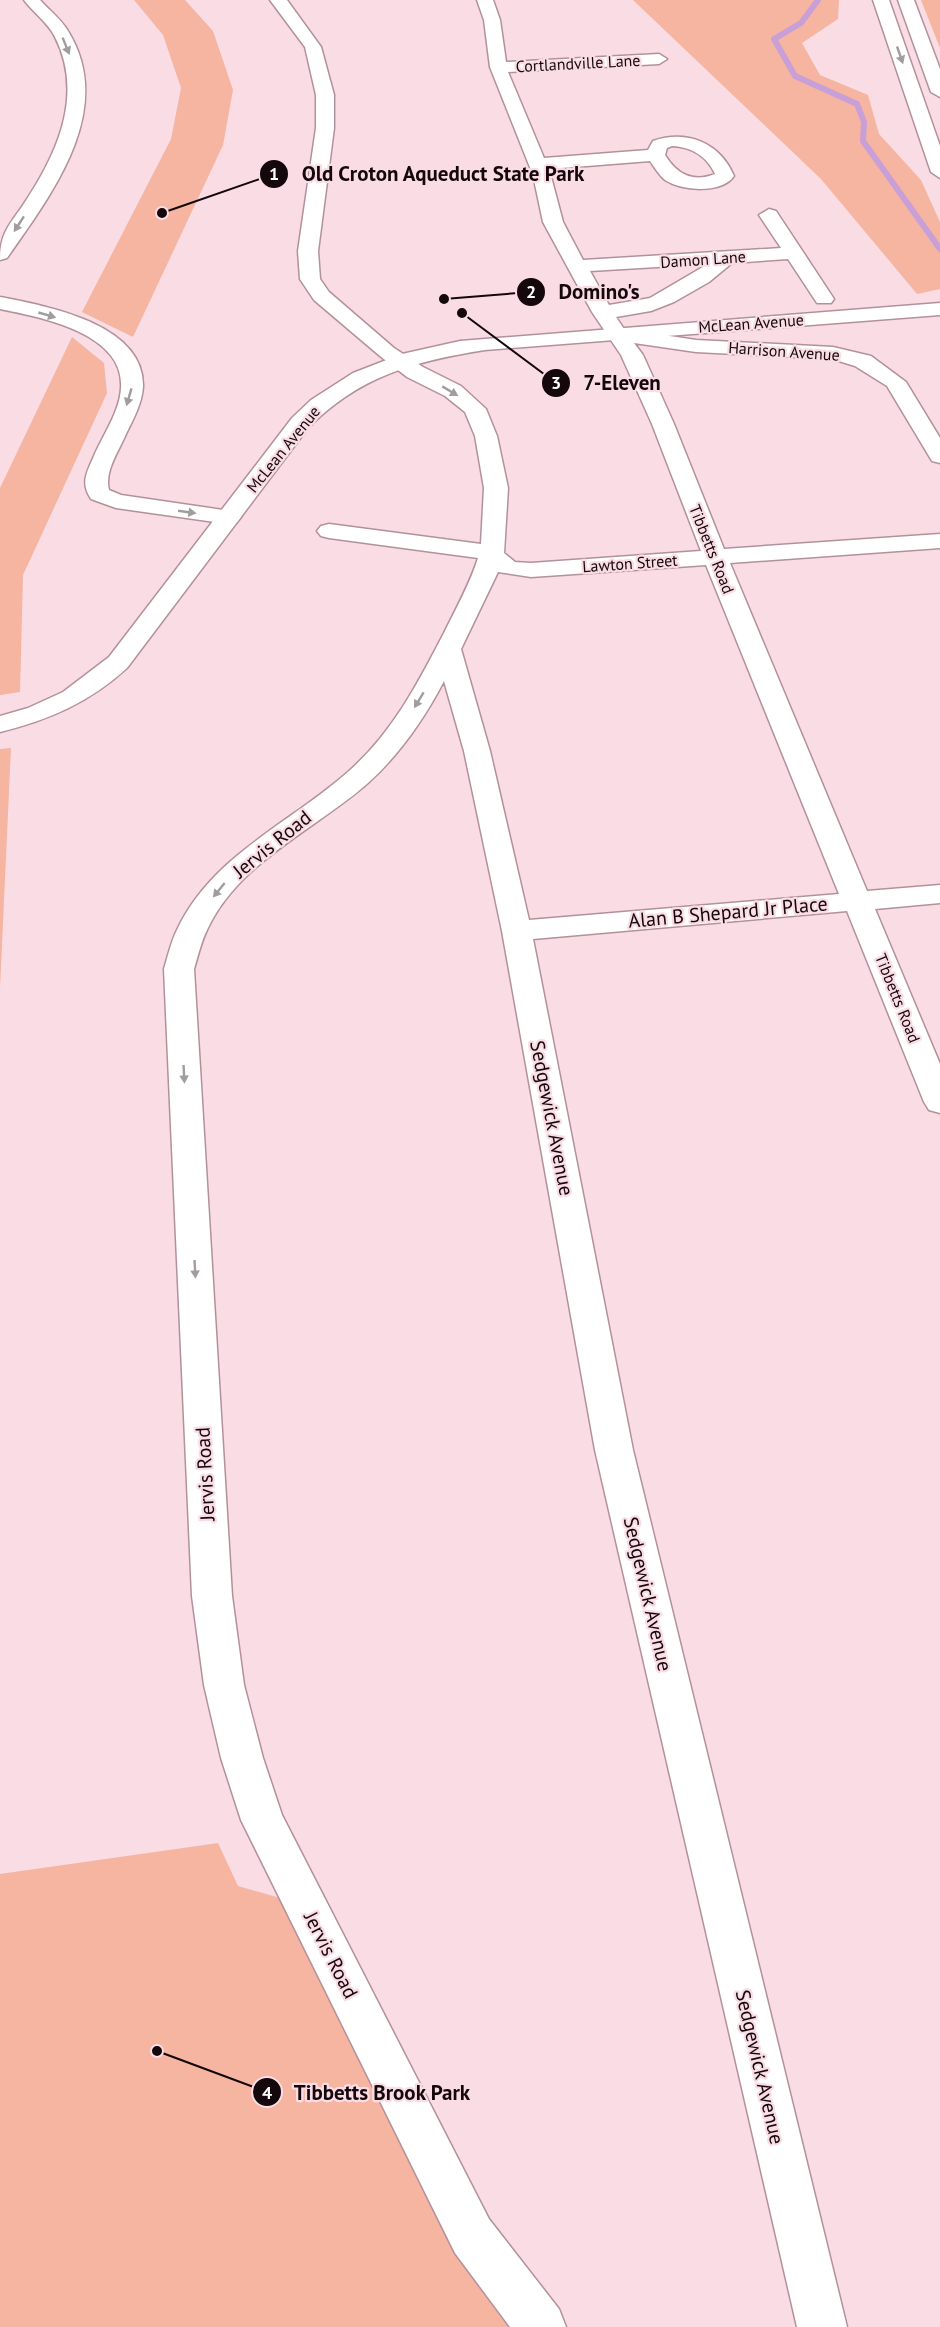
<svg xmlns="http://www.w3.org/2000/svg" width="940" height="2327" font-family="'PT Sans',sans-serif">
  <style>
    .green { fill: #f5b5a0 }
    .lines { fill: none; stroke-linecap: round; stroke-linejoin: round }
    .stream { stroke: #c99fd8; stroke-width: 6 }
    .minor-casing { stroke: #b3919b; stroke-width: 3 }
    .tertiary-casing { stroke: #b3919b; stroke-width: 3 }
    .motorway-casing { stroke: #b3919b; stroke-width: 3 }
    .minor { fill: #fff; fill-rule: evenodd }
    .tertiary { fill: #fff; fill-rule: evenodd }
    .motorway { fill: #fff; fill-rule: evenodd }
    .oneway { fill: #a19c9e }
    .labels { text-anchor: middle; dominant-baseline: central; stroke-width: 4.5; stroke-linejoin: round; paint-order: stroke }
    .far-street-label { font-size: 16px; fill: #14080c; stroke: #fadce5 }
    .street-label { font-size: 20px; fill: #14080c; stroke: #fadce5 }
    .leader { fill: none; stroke: #14080c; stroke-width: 2 }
    .callout-dot { fill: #14080c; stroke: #fadce5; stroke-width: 2 }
    .mark-label { font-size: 18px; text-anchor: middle; font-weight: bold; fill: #fff }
    .callout-label { font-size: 21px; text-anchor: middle; font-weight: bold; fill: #14080c; stroke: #fadce5; stroke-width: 4.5; stroke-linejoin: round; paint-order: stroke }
  </style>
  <rect width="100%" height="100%" fill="#fadce5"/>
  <g class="green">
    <path d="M134,0h51l28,31 20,59 -10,55 -90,192 -51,-25 89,-173 10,-51 -18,-53z"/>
    <path d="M633,0h206l-1,19 -36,24 18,32 48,20 11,39 42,46 19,42v67l-23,5 -96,-115z"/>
    <path d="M921,0h19v48z"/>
    <path d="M72,337l32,26 3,30 -84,182 -3,117 -20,3v-207z"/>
    <path d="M11,748l-11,240v-239z"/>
    <path d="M218,1843l20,43 42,12 228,429h-508v-453z"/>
  </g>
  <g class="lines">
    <path class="stream" d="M818,0l-17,23 -27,16 21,37 62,28 7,18 -1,19 77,108"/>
    <defs>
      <g id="minor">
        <path d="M24,0h16c9,10 21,19 28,31 49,79 -17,164 -61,227l-7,2c0,-30 12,-37 27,-61 32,-49 57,-107 27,-164 -7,-13 -21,-23 -30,-35z"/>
        <path d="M270,0h17l34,47 13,48v33l-16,123 2,28 9,13 65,56 29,19 38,19 25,23 11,27 11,52 -4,65 11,9 16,1 170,-12 -49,-127 -31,-69 -29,-43 -49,-90 -10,-47 -43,-108 -6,-47 -7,-20h16l7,20 6,42 153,-8 8,5 -8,5 -151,8 36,86 104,-8 5,-9c34,-12 67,2 81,35 -12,18 -52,15 -69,4 -6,-5 -10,-12 -15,-19l-101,8 14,53 20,38 198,-12 -22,-33 10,-6 7,2 58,88 -3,4h-14l-29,-44 -56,4 -23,19 -35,20 -23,9 -35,6 8,12 72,11 137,7 38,9 35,26 34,56v25l-8,-2 -45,-75 -32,-20 -23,-7 -136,-7 -62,-9 9,12 31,69 50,125 216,-15v14l-210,15 137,328 73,-6v18l-65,6 65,155v49l-11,-3 -5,-8 -77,-191 -314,28 100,511 214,877h-50l-202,-877 -93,-519 -38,-180 -20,-70c-20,38 -44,73 -76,102 -53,47 -130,79 -161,147 -6,12 -9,26 -13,39l38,627 12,89 19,73 19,57 207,404 70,90 7,18h-56l-55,-74 -214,-433 -20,-62 -17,-73 -12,-89 -28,-627c4,-13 7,-27 13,-39 35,-75 114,-107 172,-159 44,-39 69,-88 95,-138 12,-25 26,-49 34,-75l-149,-20 -8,-2 -4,-5 4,-5 8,-2 152,20 3,-56 -9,-52 -10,-24 -20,-16 -38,-19 -27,-21 -66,-56 -14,-21 -2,-28 18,-123v-33l-11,-48zM672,146c19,1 35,10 43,28 -23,9 -38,0 -50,-19l2,-7zM708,264l-58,34 -41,7 -19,-34zM706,565l133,329 -310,26 -39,-169 -29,-102 37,-77 33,5z"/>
        <path d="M0,297c47,9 145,27 143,90 -1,16 -10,33 -17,47 -7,17 -22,37 -17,56l12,5 116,17 4,5 -4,5 -8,2 -113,-16 -25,-9c-11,-16 -4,-27 3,-43 9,-21 26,-45 27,-68 4,-55 -81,-71 -121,-79z"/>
      </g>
      <path id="tertiary" d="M940,303v12l-455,35c-70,11 -126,26 -177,78l-181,240c-37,34 -78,52 -127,64v-16l28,-8 35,-16 46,-35 183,-239 19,-18 42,-27 49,-19 58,-13z"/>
      <g id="motorway">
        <path d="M873,0h16l51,146v32l-9,-6z"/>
        <path d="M898,0h16l26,69v28l-9,-5z"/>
      </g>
    </defs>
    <use href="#minor" class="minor-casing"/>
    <use href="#tertiary" class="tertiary-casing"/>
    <use href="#motorway" class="motorway-casing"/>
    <use href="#minor" class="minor"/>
    <use href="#tertiary" class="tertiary"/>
    <use href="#motorway" class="motorway"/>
  </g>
  <defs><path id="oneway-solid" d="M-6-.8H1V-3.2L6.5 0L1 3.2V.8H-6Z" transform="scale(1.5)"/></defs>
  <g class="oneway">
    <use href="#oneway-solid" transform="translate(66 46) rotate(68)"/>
    <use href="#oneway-solid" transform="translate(900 55) rotate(71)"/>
    <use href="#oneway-solid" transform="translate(19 224) rotate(123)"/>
    <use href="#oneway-solid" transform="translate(47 315) rotate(16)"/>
    <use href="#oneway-solid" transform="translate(450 391) rotate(31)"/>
    <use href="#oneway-solid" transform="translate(129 397) rotate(106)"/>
    <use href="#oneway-solid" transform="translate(187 512) rotate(8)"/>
    <use href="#oneway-solid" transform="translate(419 700) rotate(121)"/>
    <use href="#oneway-solid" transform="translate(219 890) rotate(129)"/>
    <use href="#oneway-solid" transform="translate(184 1074) rotate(87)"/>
    <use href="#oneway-solid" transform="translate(195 1269) rotate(87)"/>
  </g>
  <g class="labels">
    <g class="far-street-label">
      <text transform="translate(578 63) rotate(-3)">Cortlandville Lane</text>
      <text transform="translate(703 259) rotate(-4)">Damon Lane</text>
      <text transform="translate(751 323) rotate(-4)">McLean Avenue</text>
      <text transform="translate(784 351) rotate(4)">Harrison Avenue</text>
      <text transform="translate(283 449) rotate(-51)">McLean Avenue</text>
      <text transform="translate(712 549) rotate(68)">Tibbetts Road</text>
      <text transform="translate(630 563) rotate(-4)">Lawton Street</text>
      <text transform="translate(898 998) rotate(68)">Tibbetts Road</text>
    </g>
    <g class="street-label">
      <text transform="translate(272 844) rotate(-39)">Jervis Road</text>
      <text transform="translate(728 912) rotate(-5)">Alan B Shepard Jr Place</text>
      <text transform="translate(552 1118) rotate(79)">Sedgewick Avenue</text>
      <text transform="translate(205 1474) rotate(-93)">Jervis Road</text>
      <text transform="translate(648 1594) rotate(77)">Sedgewick Avenue</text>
      <text transform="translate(331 1955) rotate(63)">Jervis Road</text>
      <text transform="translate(760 2067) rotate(77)">Sedgewick Avenue</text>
    </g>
  </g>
  <path class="leader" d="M162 213L274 174M444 299L531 292M462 313L556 383M157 2051L267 2092"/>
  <g class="callout-dot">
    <circle cx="162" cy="213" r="6"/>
    <circle cx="444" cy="299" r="6"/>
    <circle cx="462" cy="313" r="6"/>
    <circle cx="157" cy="2051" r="6"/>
    <circle cx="274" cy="174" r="15"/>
    <circle cx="531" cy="292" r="15"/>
    <circle cx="556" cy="383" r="15"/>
    <circle cx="267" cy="2092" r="15"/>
  </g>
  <g class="mark-label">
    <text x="274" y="180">1</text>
    <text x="531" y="298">2</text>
    <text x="556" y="389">3</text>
    <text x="267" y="2099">4</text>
  </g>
  <g class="callout-label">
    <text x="443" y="181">Old Croton Aqueduct State Park</text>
    <text x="599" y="299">Domino's</text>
    <text x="622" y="390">7-Eleven</text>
    <text x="382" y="2100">Tibbetts Brook Park</text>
  </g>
</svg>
